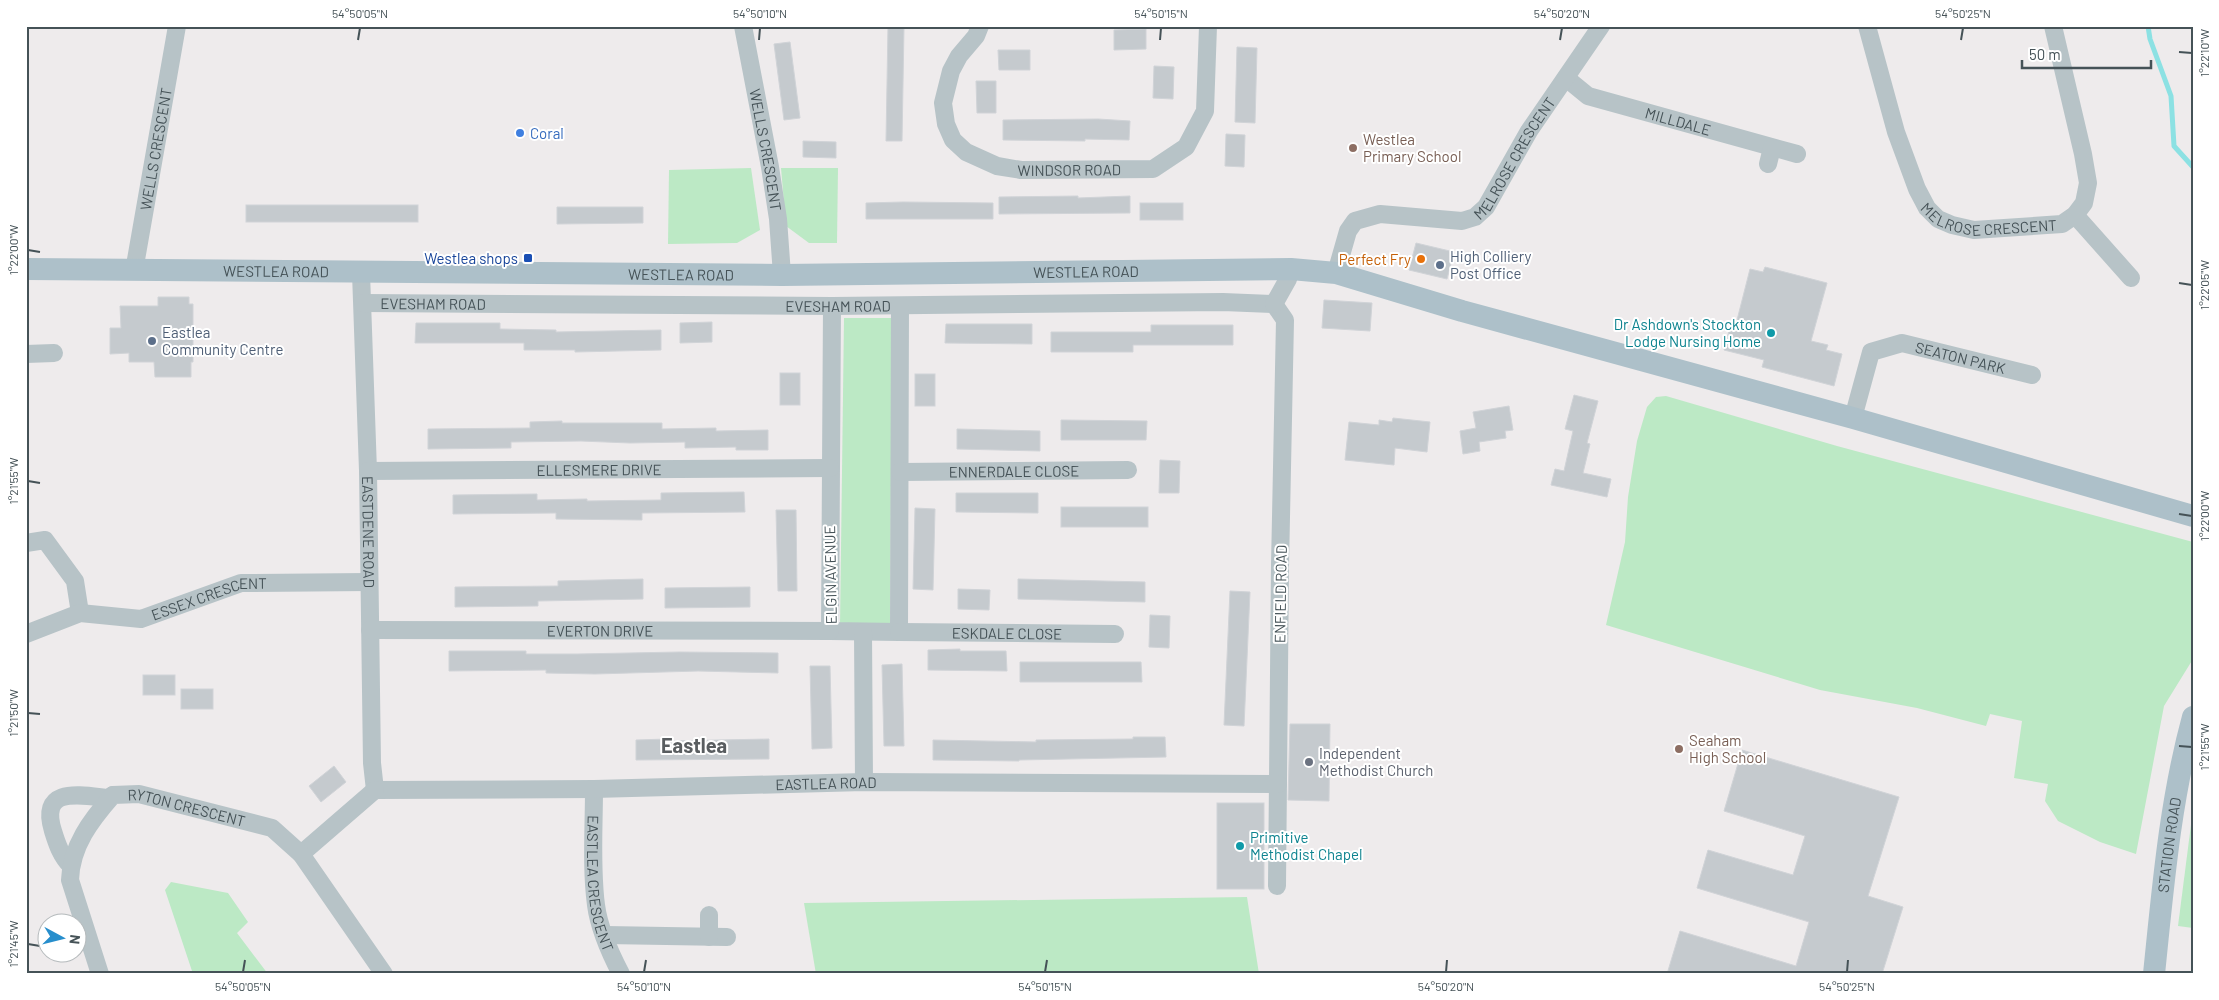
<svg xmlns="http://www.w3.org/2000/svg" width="2219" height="1000" font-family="Barlow,sans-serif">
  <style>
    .green { fill: #bce9c5 }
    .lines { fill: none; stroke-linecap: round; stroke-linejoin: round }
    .stream { stroke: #8ce1e3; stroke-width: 5 }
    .building { fill: #c5cace; stroke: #d0d3d7 }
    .minor { stroke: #b7c3c7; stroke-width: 18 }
    .major { stroke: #adc0c9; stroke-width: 22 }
    .ticks { fill: none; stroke: #455257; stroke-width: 2 }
    .shop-dot { fill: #3f7fe0; stroke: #fff; stroke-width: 2 }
    .education-dot { fill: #8d6e63; stroke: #fff; stroke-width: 2 }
    .transit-dot { fill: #1a4fb4; stroke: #fff; stroke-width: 2 }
    .food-dot { fill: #e8710a; stroke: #fff; stroke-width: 2 }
    .service-dot { fill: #5c6f8a; stroke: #fff; stroke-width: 2 }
    .culture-dot { fill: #0f9aa8; stroke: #fff; stroke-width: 2 }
    .worship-dot { fill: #6b7280; stroke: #fff; stroke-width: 2 }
    .labels { text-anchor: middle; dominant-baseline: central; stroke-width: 4; stroke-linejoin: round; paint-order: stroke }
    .street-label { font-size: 15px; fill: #455257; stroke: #fff }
    .shop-label { font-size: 15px; fill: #366cbe; stroke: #fff; text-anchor: start }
    .education-label { font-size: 15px; fill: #785e54; stroke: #fff; text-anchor: start }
    .service-label { font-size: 15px; fill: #4e5e75; stroke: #fff; text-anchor: start }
    .transit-label { font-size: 15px; fill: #164399; stroke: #fff; text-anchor: end }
    .food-label { font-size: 15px; fill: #c56008; stroke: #fff; text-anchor: end }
    .culture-label { font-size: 15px; fill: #0d838f; stroke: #fff; text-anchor: end }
    .worship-label { font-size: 15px; fill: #5b616d; stroke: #fff; text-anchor: start }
    .district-label { font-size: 20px; font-weight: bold; fill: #595d60; stroke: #fff }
    .neatline { fill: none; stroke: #455257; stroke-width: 2 }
    .ticks-label { font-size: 12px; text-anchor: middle; fill: #455257 }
  </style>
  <rect width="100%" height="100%" fill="#eeebec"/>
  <g class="green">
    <path d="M751,168l9,62 -23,13 -69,1 1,-74z"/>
    <path d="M781,168h57l-1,75h-28l-23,-17z"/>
    <path d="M844,318h48l-2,308h-50z"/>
    <path d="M1666,396l171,50 356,96v117l-29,47 -28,148 -36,-12 -42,-21 -13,-20 3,-17 -34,-6 8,-57 -32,-7 -4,12 -69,-18 -97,-18 -214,-65 19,-83 3,-45 9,-56 10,-34 9,-10z"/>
    <path d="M2193,809v119l-15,-2z"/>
    <path d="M171,882l57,11 20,29 -11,11 31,41h-75l-28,-84z"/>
    <path d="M1247,897l12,77h-443l-12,-71z"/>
  </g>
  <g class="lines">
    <path class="stream" d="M2148,26l2,13 21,57 3,50 19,21"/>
  </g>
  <g class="building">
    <path d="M888,26h16l-2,115h-16z"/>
    <path d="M1146,29v20l-32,1v-20z"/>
    <path d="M790,42l10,76 -16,2 -10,-76z"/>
    <path d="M1237,47l20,1 -2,75 -20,-1z"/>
    <path d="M998,50h32v20h-31z"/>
    <path d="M1154,66l20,1 -1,32 -20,-1z"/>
    <path d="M976,81h20v32h-19z"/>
    <path d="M1098,119l32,2 -1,19 -44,-1v2l-82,-1v-20z"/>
    <path d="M1226,134l19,1 -1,32 -19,-1z"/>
    <path d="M803,141l33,1v16l-33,-1z"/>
    <path d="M1078,196v2l52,-2v17l-131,1v-17z"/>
    <path d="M903,202l90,1v16h-127v-16z"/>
    <rect x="1140" y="203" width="43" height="17"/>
    <rect x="246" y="205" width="172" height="17"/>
    <path d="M557,207h86v16l-86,1z"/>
    <path d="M1416,243l38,9 -7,27 -38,-9z"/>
    <path d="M1765,267l62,16 -16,58 17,4 -2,5 16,4 -8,32 -72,-19 2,-7 -40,-10 7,-27 5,1 14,-55 13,3z"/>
    <path d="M158,297h31v7h4v58h-2v15h-36l-1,-15h-25v-9l-19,1v-26h11l-1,-22h38z"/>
    <path d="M1324,300l48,3 -2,28 -48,-3z"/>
    <path d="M712,322v20l-32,1v-20z"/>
    <path d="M416,323h84v6l56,1v2l105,-2v20l-86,2v-2h-51v-7h-109z"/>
    <path d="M946,324h86v20l-87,-1z"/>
    <path d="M1151,325h82v20h-100v7h-82v-20h100z"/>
    <rect x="780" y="373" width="20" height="32"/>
    <rect x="915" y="374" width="20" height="32"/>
    <path d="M1574,395l24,6 -11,42 3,1 -7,29 28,6 -4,18 -56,-12 4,-16 9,2 9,-40 -8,-2z"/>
    <path d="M1509,406l4,24 -8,1 1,7 -27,4 1,9 -17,3 -3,-23 16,-3 -3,-16z"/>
    <path d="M1393,418l37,4 -3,30 -32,-4 -1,17 -49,-5 4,-38 30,3v-5l13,2z"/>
    <path d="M1061,420l86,1 -1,19h-85z"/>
    <path d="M562,421v2h100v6l54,-1v3l52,-1v20h-32v-3l-51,1v-6l-55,1 -49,-2 -70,1v6l-83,1v-20l102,-1v-6z"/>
    <path d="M957,429l83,2v20l-83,-2z"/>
    <path d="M1160,460l20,1 -1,32h-20z"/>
    <path d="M744,492l1,20 -103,1v7l-86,-1v-6l-103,1v-19l84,-1v6l50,-1v2l74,-1v-7z"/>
    <path d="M956,493h82v20l-82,-1z"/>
    <rect x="1061" y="507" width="87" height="20"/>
    <path d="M915,508l20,1 -2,81 -20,-1z"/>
    <path d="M776,510h20l1,81h-19z"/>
    <path d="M643,579v20l-105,2v5l-83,1v-20l103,-1v-5z"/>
    <path d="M1018,579l127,3v20l-127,-3z"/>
    <path d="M750,587v20l-85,1v-20z"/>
    <path d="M958,589l32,1 -1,20 -31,-1z"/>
    <path d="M1230,591l20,1 -6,134 -20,-1z"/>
    <path d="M1150,615l20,1 -1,32 -20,-1z"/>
    <path d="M960,649v2h46l1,20 -79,-1v-20z"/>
    <path d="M449,651h77v3h52l102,-2 98,1v20l-80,-2 -103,3 -49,-1v-3l-97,1z"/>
    <path d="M1020,662h121l1,20h-122z"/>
    <path d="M902,664l2,82h-20l-2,-81z"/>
    <path d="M810,666h20l2,82 -20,1z"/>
    <rect x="143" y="675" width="32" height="20"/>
    <rect x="181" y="689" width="32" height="20"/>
    <path d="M1290,724h40l-1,77 -41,-1z"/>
    <path d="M1133,737h32l1,20 -147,3v1l-86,-1v-20l103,2v-2l97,-1z"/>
    <path d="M668,739v2l101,-2v20l-133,1v-20z"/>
    <path d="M1742,750l157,47 -31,99 35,11 -21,67h-215l13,-43 116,35 13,-44 -112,-34 11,-38 85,25 12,-39 -81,-25z"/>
    <path d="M334,766l12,16 -25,20 -12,-16z"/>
    <rect x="1217" y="803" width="47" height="86"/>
  </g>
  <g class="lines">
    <g class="minor">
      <path id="s1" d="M743,26l27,141 8,52 4,56"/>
      <path id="s2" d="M980,26l-4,10 -17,20 -8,15 -8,32 3,21 7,16 13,12 31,14 24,4 132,-1 33,-22 19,-36 3,-85"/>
      <path id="s3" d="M1867,26l29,106 21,57 10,19 11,11 14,6 22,5 88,-6 13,-9 9,-12 4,-20 -5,-29 -30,-128"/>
      <path id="s4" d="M1566,78l22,18 209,58"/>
      <path d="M1768,164l4,-16"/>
      <path d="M2075,215l56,63"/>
      <path id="s5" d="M134,271l43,-245"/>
      <path id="s6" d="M361,273l7,198 4,292 3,27"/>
      <path id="s7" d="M1336,273l12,-42 7,-10 25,-7 82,7 13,-4 11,-10 43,-76 72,-105"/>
      <path id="s8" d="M363,303l469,3 391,-4 51,2"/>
      <path d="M1274,304l11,16 -5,246 -3,320"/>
      <path d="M1274,304l14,-25 3,-10"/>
      <path d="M832,306l-2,325 69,1 1,-326"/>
      <path d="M26,354l28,-1"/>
      <path id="s9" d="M1853,418l18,-66 31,-9 130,32"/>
      <path id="s10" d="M368,471l462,-3"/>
      <path id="s11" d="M900,472l228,-2"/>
      <path d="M26,543l19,-3 30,41 5,32"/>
      <path id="s12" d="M370,630l460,1"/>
      <path d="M863,632l1,150"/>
      <path id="s13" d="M899,632l216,2"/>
      <path id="s14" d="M26,634l54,-21 61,6 100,-36 128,-1"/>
      <path id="s15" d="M594,789c0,38 -3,78 2,116 3,23 14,48 25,69"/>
      <path id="s16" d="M375,790l219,-1 270,-7 414,2"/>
      <path d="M301,854l74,-64"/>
      <path d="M71,866c-10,-10 -14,-22 -18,-35 -14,-45 27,-36 55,-33l5,-3"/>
      <path d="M605,935l122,2"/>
      <path d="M709,937v-22"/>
      <path id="s17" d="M100,974l-30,-94c1,-34 21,-60 43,-85l26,-1 133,34 29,26 83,120"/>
    </g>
    <g class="major">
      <path id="s18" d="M26,269l756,6 509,-6 45,4 126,38 391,107 340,98"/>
      <path id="s19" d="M2154,974c9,-87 16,-173 39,-257"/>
    </g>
  </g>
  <path class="ticks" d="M358,40l2,-12M759,40l1,-12M1160,40l1,-12M1560,40l2,-12M1961,40l2,-12M2179,52l13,1M28,250l12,2M2179,283l13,2M28,481l12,2M2179,514l13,2M28,713l12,1M2179,746l13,1M28,944l12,2M243,972l2,-12M644,972l2,-12M1045,972l2,-12M1446,972l1,-12M1847,972l1,-12"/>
  <circle class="shop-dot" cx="520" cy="133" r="5"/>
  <g class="education-dot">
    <circle cx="1353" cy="148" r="5"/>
    <circle cx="1679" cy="749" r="5"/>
  </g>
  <rect class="transit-dot" x="523" y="253" width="10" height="10" rx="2.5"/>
  <circle class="food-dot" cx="1421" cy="259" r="5"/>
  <g class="service-dot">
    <circle cx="1440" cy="265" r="5"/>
    <circle cx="152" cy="341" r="5"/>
  </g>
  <g class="culture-dot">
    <circle cx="1771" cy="333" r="5"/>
    <circle cx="1240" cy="846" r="5"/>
  </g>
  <circle class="worship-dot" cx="1309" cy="762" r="5"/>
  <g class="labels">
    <g class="street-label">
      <text stroke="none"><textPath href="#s4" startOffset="122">MILLDALE</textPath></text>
      <text stroke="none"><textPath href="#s5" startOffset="124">WELLS CRESCENT</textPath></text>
      <text stroke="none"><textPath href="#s1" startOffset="126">WELLS CRESCENT</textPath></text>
      <text stroke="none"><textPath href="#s7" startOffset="249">MELROSE CRESCENT</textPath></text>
      <text stroke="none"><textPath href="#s2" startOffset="250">WINDSOR ROAD</textPath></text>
      <text stroke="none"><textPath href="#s3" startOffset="258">MELROSE CRESCENT</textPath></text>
      <text stroke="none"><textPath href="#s18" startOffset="250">WESTLEA ROAD</textPath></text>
      <text stroke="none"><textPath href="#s18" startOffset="1060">WESTLEA ROAD</textPath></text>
      <text stroke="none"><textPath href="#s18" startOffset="655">WESTLEA ROAD</textPath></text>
      <text stroke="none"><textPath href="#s8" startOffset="70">EVESHAM ROAD</textPath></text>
      <text stroke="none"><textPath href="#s8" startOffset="475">EVESHAM ROAD</textPath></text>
      <text stroke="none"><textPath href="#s9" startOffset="161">SEATON PARK</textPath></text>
      <text stroke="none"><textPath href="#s10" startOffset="231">ELLESMERE DRIVE</textPath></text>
      <text stroke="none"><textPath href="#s11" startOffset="114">ENNERDALE CLOSE</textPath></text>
      <text stroke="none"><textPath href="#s6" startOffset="259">EASTDENE ROAD</textPath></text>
      <text transform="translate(830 575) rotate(-91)">ELGIN AVENUE</text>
      <text transform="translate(1280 594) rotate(-89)">ENFIELD ROAD</text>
      <text stroke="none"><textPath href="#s14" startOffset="191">ESSEX CRESCENT</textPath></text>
      <text stroke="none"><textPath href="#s12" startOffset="230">EVERTON DRIVE</textPath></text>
      <text stroke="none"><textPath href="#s13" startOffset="108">ESKDALE CLOSE</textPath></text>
      <text stroke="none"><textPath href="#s16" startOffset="451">EASTLEA ROAD</textPath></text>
      <text stroke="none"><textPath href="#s17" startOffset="271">RYTON CRESCENT</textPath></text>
      <text stroke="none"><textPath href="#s19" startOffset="130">STATION ROAD</textPath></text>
      <text stroke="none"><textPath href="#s15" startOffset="95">EASTLEA CRESCENT</textPath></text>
    </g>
    <g class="shop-label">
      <text x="530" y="133">Coral</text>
    </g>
    <g class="education-label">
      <text x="1363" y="139">Westlea<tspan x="1363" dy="17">Primary School</tspan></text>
      <text x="1689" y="740">Seaham<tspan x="1689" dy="17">High School</tspan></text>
    </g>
    <g class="service-label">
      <text x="1450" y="256">High Colliery<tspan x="1450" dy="17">Post Office</tspan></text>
      <text x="162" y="332">Eastlea<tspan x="162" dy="17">Community Centre</tspan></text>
    </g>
    <g class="transit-label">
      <text x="518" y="258">Westlea shops</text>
    </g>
    <g class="food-label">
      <text x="1411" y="259">Perfect Fry</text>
    </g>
    <g class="culture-label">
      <text x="1761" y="324">Dr Ashdown's Stockton<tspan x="1761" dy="17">Lodge Nursing Home</tspan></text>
      <text x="1250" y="837" text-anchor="start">Primitive<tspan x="1250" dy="17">Methodist Chapel</tspan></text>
    </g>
    <g class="worship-label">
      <text x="1319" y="753">Independent<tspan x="1319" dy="17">Methodist Church</tspan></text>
    </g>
    <g class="district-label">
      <text x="694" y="745">Eastlea</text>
    </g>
  </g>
  <rect width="2219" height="1000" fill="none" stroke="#ffffff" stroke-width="55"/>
  <g transform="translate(62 938) rotate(97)"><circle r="24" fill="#ffffff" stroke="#b5babc"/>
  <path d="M0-4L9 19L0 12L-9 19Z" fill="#278ecc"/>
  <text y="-8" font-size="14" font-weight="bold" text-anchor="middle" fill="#455257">N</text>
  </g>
  <path d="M2022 60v8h129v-8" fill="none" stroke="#455257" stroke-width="2.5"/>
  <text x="2029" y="60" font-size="15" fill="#455257" stroke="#ffffff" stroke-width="4" paint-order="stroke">50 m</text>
  <rect x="28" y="28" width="2164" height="944" class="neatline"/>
  <g class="ticks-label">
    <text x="360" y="18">54°50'05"N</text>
    <text x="760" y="18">54°50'10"N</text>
    <text x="1161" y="18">54°50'15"N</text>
    <text x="1562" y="18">54°50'20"N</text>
    <text x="1963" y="18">54°50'25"N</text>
    <text transform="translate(2205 53) rotate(-90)" y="4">1°22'10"W</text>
    <text transform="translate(14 250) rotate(-90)" y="4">1°22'00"W</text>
    <text transform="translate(2205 285) rotate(-90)" y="4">1°22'05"W</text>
    <text transform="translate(14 481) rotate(-90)" y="4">1°21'55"W</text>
    <text transform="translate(2205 516) rotate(-90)" y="4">1°22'00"W</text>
    <text transform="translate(14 713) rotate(-90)" y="4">1°21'50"W</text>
    <text transform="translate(2205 747) rotate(-90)" y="4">1°21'55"W</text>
    <text transform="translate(14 944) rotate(-90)" y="4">1°21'45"W</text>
    <text x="243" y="991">54°50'05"N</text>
    <text x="644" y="991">54°50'10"N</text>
    <text x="1045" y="991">54°50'15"N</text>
    <text x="1446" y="991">54°50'20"N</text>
    <text x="1847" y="991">54°50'25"N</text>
  </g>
</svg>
